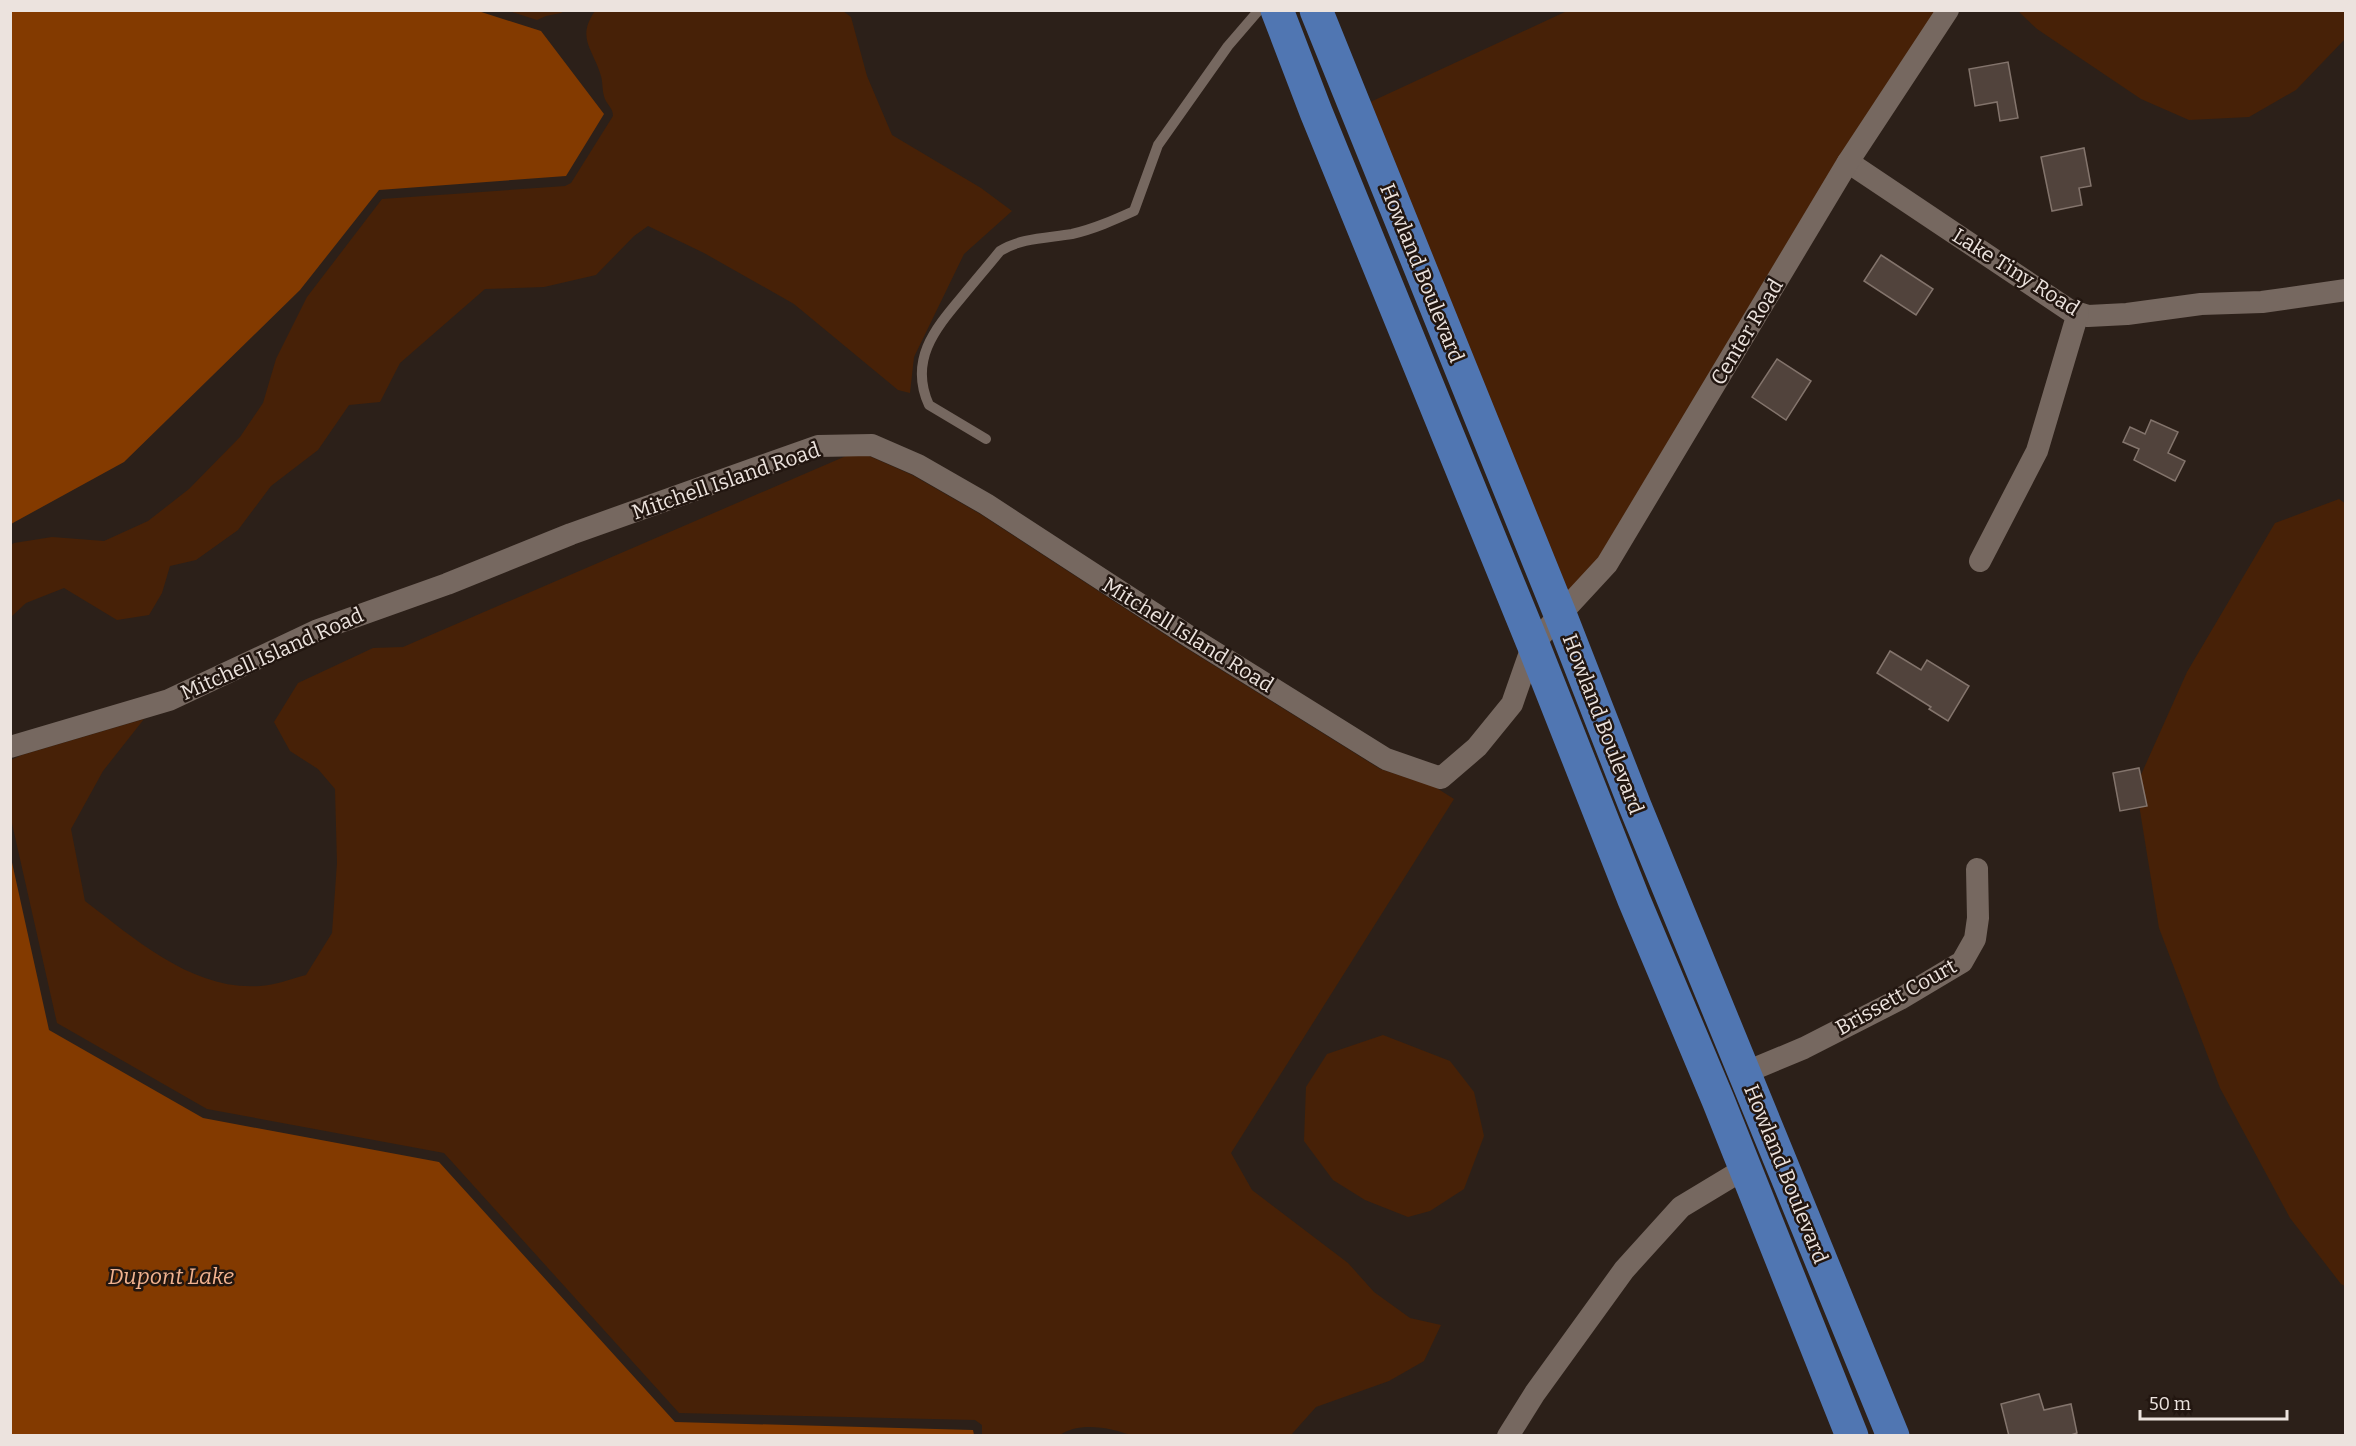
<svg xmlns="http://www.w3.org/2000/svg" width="2356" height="1446" font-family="Bitter,serif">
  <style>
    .green { fill: #472107 }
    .water { fill: #833a00 }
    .building { fill: #51433c; stroke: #83746c; stroke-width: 1.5 }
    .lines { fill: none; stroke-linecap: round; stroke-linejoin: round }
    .lane { stroke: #766860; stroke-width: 10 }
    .street { stroke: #766860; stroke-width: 22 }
    .primary { stroke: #5076b2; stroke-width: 33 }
    .labels { text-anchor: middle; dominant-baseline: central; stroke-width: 5; stroke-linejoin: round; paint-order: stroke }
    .street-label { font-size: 21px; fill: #ece3de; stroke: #221610 }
    .water-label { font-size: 22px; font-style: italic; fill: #f1b28f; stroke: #221610 }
  </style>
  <rect width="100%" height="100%" fill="#2c2019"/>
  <g class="green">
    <path d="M509,11v-1l55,1 -3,2 -15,3 -9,4z"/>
    <path d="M595,11h248l8,6 16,59 25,59 89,53 31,23 -48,43 -50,103 -4,36 -12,-3 -104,-86 -90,-51 -56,-27 -14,10 -38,39 -52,12 -59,2 -85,74 -20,39 -31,3 -31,45 -47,36 -33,44 -42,30 -26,6 -8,27 -13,22 -32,5 -53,-32 -38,15 -15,14v-72l3,-2 38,-6 52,4 44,-20 41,-32 51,-52 23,-34 13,-44 31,-62 75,-98 183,-13 6,-3 42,-67c0,-8 -5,-10 -8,-17 -3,-7 -2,-16 -4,-23 -8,-27 -25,-38 -6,-65z"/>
    <path d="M1567,11h369l-337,547 -34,37 -199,-491z"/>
    <path d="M2018,11h327v28l-49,51 -47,27 -60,3 -48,-21 -104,-70z"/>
    <path d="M846,456h23l43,19 68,39 204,133 196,122 55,18 19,12 -223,354 21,37 96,73 26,29 36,26 31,7 -17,36 -35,20 -73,26 -25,28 -158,1c-21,-8 -53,-15 -73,-1l-78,1v-11l-7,-5 -296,-7 -235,-260 -237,-44 -150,-86 -46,-204v-59l11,-5 122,-36 -41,52 -32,58 14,72c50,38 108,90 175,85 15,-1 31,-7 46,-11l26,-42 5,-70 -2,-74 -17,-20 -28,-18 -16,-29 24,-39 75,-35 30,-1z"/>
    <path d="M2339,499l7,5 -1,782 -4,-2 -51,-66 -70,-130 -61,-160 -23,-142 51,-114 88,-149z"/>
    <path d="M1383,1035l67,26 24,31 10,44 -20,53 -34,22 -22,6 -43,-17 -32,-20 -29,-39 2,-54 21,-33z"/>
  </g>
  <g class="water">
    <path d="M475,10l66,21 63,83 -38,62 -187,14 -79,100 -176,172 -113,62v-513z"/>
    <path d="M11,858l38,172 154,88 236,44 236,260 298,8 1,5h-963z"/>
  </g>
  <g class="building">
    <path d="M2008,62l10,56 -18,3 -3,-19 -22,4 -6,-37z"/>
    <path d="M2084,148l7,38 -12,2 3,17 -30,6 -11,-54z"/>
    <path d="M1881,255l52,34 -17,26 -52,-34z"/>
    <path d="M1777,359l34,22 -25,39 -34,-23z"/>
    <path d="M2151,420l27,12 -10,21 17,8 -10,20 -41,-21 5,-11 -16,-7 7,-15 15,7z"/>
    <path d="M1890,651l31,19 6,-10 42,26 -21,35 -19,-12 2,-2 -54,-34z"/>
    <path d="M2139,768l8,38 -27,5 -7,-38z"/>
    <path d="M2039,1394l5,16 27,-6 6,29 -9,3h-59l-8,-32z"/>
  </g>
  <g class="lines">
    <path class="lane" d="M986,439l-57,-34c-20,-44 5,-75 32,-107 13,-16 26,-31 39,-47 20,-13 48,-13 72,-17 22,-5 42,-14 62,-23l24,-66 70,-99 31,-36"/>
    <g class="street">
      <path d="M1848,162l221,148 19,6 39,-2 74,-10 61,-2 84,-12"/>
      <path d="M1980,561l57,-110 41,-138"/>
      <path d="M10,747l159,-47 149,-70 129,-46 124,-50 247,-88 54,-1 46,20 68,39 204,133 196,122 55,19 36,-31 35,-43 21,-60 74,-80 241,-402 100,-152"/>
      <path d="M1744,1073l60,-25 96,-49 62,-37 13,-23 3,-21 -1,-49"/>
      <path d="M1508,1436l27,-43 89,-123 57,-63 63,-38"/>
    </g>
    <g class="primary">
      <path d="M1277,10l39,102 217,532 101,256 84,200 134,336"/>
      <path d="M1316,10l244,604 75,192 258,630"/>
    </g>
  </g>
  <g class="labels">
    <g class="street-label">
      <text transform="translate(2016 272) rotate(32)">Lake Tiny Road</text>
      <text transform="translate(1422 273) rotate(68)">Howland Boulevard</text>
      <text transform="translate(1747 332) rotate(-59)">Center Road</text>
      <text transform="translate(726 481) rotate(-19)">Mitchell Island Road</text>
      <text transform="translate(1188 635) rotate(32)">Mitchell Island Road</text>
      <text transform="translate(272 654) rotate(-24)">Mitchell Island Road</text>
      <text transform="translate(1603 724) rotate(69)">Howland Boulevard</text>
      <text transform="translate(1896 997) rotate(-29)">Brissett Court</text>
      <text transform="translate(1786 1174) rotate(68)">Howland Boulevard</text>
    </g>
    <g class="water-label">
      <text x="171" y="1276">Dupont Lake</text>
    </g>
  </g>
  <rect width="2356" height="1446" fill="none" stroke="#ece3de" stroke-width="24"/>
  <path d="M2140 1410v9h147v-9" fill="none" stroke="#ece3de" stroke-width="3"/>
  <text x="2149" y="1410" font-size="18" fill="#ece3de" stroke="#221610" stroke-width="4.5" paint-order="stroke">50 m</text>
</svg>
